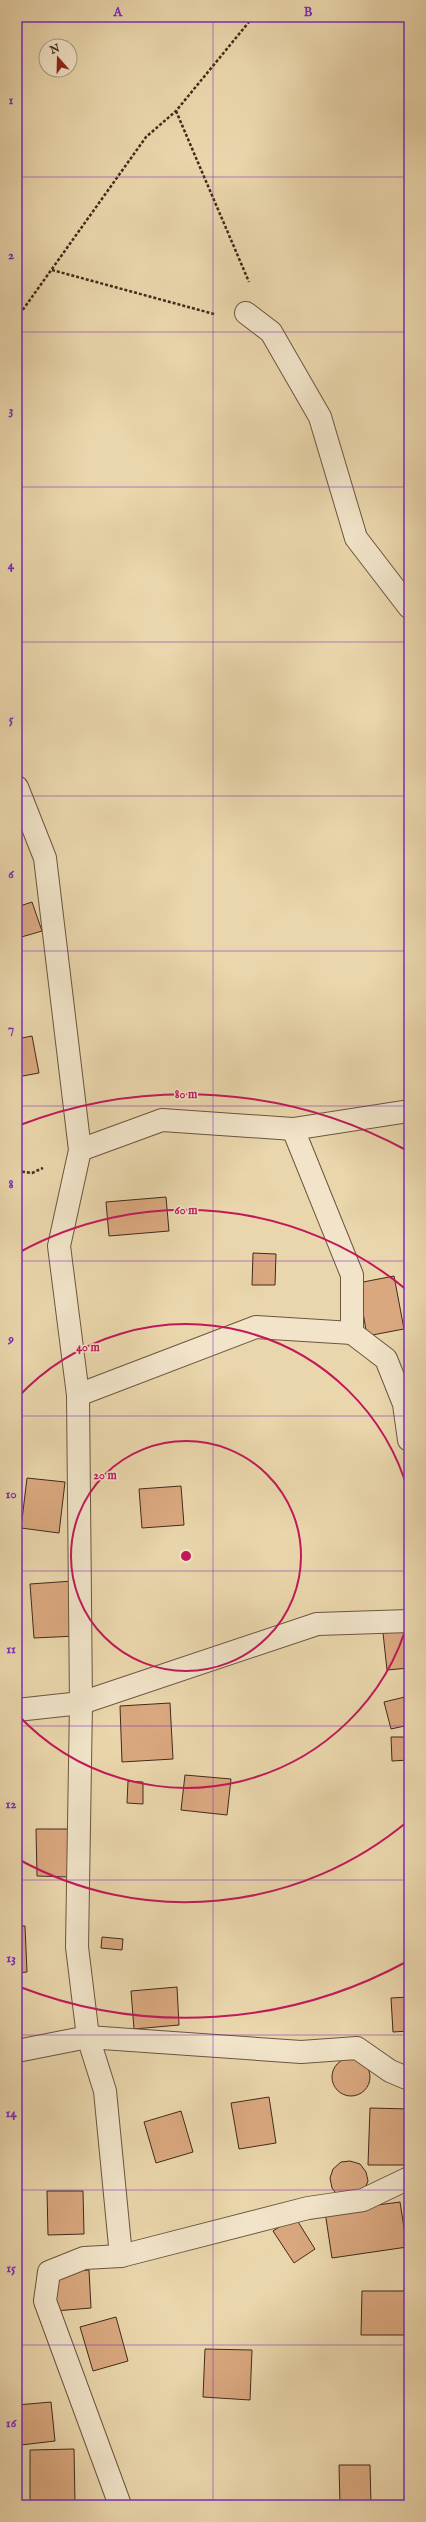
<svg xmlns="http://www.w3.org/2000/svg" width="426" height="2522" font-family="'IM FELL English',serif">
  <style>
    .building { fill: #daa87f; stroke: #422a1b }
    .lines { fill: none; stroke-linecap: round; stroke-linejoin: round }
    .minor-casing { stroke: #6c553f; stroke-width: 24 }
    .path { stroke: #422a1b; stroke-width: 2.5; stroke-dasharray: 3 2; stroke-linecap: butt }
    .minor { stroke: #f1e4c9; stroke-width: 22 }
    .grid { fill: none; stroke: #7b2cbf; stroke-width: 1; stroke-opacity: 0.55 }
    .ring { fill: none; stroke: #c2185b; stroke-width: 2 }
    .centre { fill: #c2185b; stroke: #f1e4c9; stroke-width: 2 }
    .ring-label { font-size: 12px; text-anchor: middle; font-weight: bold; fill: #c2185b; stroke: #f1e4c9; stroke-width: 3; stroke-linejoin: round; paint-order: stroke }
    .neatline { fill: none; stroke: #7b2cbf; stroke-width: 1.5 }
    .grid-label { font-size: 13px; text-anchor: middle; font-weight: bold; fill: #7b2cbf }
  </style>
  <rect width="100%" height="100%" fill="#ead6ac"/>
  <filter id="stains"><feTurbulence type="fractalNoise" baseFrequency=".005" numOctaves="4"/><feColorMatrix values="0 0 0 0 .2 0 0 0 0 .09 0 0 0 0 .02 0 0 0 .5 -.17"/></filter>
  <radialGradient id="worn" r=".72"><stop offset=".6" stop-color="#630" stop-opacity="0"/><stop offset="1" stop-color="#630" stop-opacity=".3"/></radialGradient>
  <g class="building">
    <path d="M32,902l10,29 -24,7 -1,-31z"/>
    <path d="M32,1036l7,37 -22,4v-38z"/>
    <path d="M166,1197l3,34 -60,5 -3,-34z"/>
    <path d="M253,1253l23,1 -1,31h-23z"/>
    <path d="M394,1276l10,53 -37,7 -9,-53z"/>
    <path d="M27,1478l38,4 -6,51 -38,-5z"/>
    <path d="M181,1486l3,39 -42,3 -3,-39z"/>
    <path d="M73,1581l3,55 -42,2 -4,-54z"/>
    <path d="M409,1631v37l-22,2 -4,-37z"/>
    <path d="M409,1696v29l-18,4 -7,-27z"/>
    <path d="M170,1703l3,56 -51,3 -2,-56z"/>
    <path d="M391,1737h18v23l-17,1z"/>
    <path d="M185,1775l46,4 -4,36 -46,-5z"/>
    <path d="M128,1781l15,1v22l-16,-1z"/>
    <path d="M36,1829h32l1,48 -32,-1z"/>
    <path d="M17,1926h8l2,46 -10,1z"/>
    <path d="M102,1937l21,2 -1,11 -21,-2z"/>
    <path d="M177,1987l2,38 -45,4 -3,-38z"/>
    <path d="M409,1997v34l-16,1 -2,-34z"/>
    <circle cx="351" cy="2077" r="19"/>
    <path d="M269,2097l7,46 -37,6 -8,-46z"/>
    <path d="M370,2108l39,1v56h-41z"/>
    <path d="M181,2111l12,41 -37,11 -12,-41z"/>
    <path d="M350,2161l10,3 6,8 2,9 -4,10 -26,5 -6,-8 -2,-10 3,-9 8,-7z"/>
    <path d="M47,2191h36l1,43 -36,1z"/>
    <path d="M400,2202l7,45 -75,11 -7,-46z"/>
    <path d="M295,2217l20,32 -21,14 -21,-32z"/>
    <path d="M89,2270l2,38 -36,3 -3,-38z"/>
    <path d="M362,2291h44l-1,44h-44z"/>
    <path d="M116,2317l12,44 -35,10 -13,-44z"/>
    <path d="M205,2349l47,1 -2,50 -47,-3z"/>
    <path d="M51,2402l4,39 -34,4 -4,-40z"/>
    <path d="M74,2449l1,54 -45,1v-54z"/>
    <path d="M339,2465h31l1,40h-31z"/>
  </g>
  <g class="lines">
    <defs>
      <g id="minor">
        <path d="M246,313l25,19 49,85 36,121 53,69"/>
        <path d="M17,787l28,71 35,292 -21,96 19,149 3,308 -4,244 11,90 17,54 16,165"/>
        <path d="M293,1129l59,146v58l34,26 18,45 5,36"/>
        <path d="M80,1150l82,-30 131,9 116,-18"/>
        <path d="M78,1395l178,-68 96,6"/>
        <path d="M17,1710l64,-7 236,-79 92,-3"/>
        <path d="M17,2051l71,-14 213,15 56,-4 33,23 19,8"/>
        <path d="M120,2505l-75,-204 4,-29 35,-14 37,-2 187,-48 55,-8 46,-22"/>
      </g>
    </defs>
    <use href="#minor" class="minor-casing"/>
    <g class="path">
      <path d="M176,111l73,171"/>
      <path d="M52,270l162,44"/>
      <path d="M17,318l129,-181 30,-26 77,-94"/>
      <path d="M17,1171l15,2 11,-5"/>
    </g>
    <use href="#minor" class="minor"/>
  </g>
  <path class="grid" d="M213,17v2488M17,177h392M17,332h392M17,487h392M17,642h392M17,796h392M17,951h392M17,1106h392M17,1261h392M17,1416h392M17,1571h392M17,1726h392M17,1880h392M17,2035h392M17,2190h392M17,2345h392"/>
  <g class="ring">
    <circle cx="186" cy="1556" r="115"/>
    <path d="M409 1618A231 231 0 0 1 17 1714M17 1398A231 231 0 0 1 409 1494"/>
    <path d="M408 1821A346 346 0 0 1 18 1859M18 1253A346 346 0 0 1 408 1291"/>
    <path d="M406 1962A462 462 0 0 1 20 1987M20 1125A462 462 0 0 1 406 1150"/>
  </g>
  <circle cx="186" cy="1556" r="6" class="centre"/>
  <g class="ring-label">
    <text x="186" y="1098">80 m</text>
    <text x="186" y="1214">60 m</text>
    <text x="88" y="1351">40 m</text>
    <text x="105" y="1479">20 m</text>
  </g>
  <rect width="426" height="2522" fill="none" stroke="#ead6ac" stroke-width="44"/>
  <g transform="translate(58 58) rotate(340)"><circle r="19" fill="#f1e4c9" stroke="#ab9a83"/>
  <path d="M0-3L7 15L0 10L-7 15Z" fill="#8f2418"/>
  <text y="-6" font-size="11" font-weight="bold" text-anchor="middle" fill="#422a1b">N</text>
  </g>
  <rect x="22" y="22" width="382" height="2478" class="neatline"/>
  <g class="grid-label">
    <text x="118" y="16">A</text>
    <text x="308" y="16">B</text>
    <text x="11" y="104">1</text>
    <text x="11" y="259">2</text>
    <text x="11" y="414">3</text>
    <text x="11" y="569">4</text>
    <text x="11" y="723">5</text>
    <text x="11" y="878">6</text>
    <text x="11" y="1033">7</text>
    <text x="11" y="1188">8</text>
    <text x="11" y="1343">9</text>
    <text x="11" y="1498">10</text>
    <text x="11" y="1653">11</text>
    <text x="11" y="1808">12</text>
    <text x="11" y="1962">13</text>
    <text x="11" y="2117">14</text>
    <text x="11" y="2272">15</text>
    <text x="11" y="2427">16</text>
  </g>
  <rect width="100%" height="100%" filter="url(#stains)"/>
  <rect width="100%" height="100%" fill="url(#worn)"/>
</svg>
